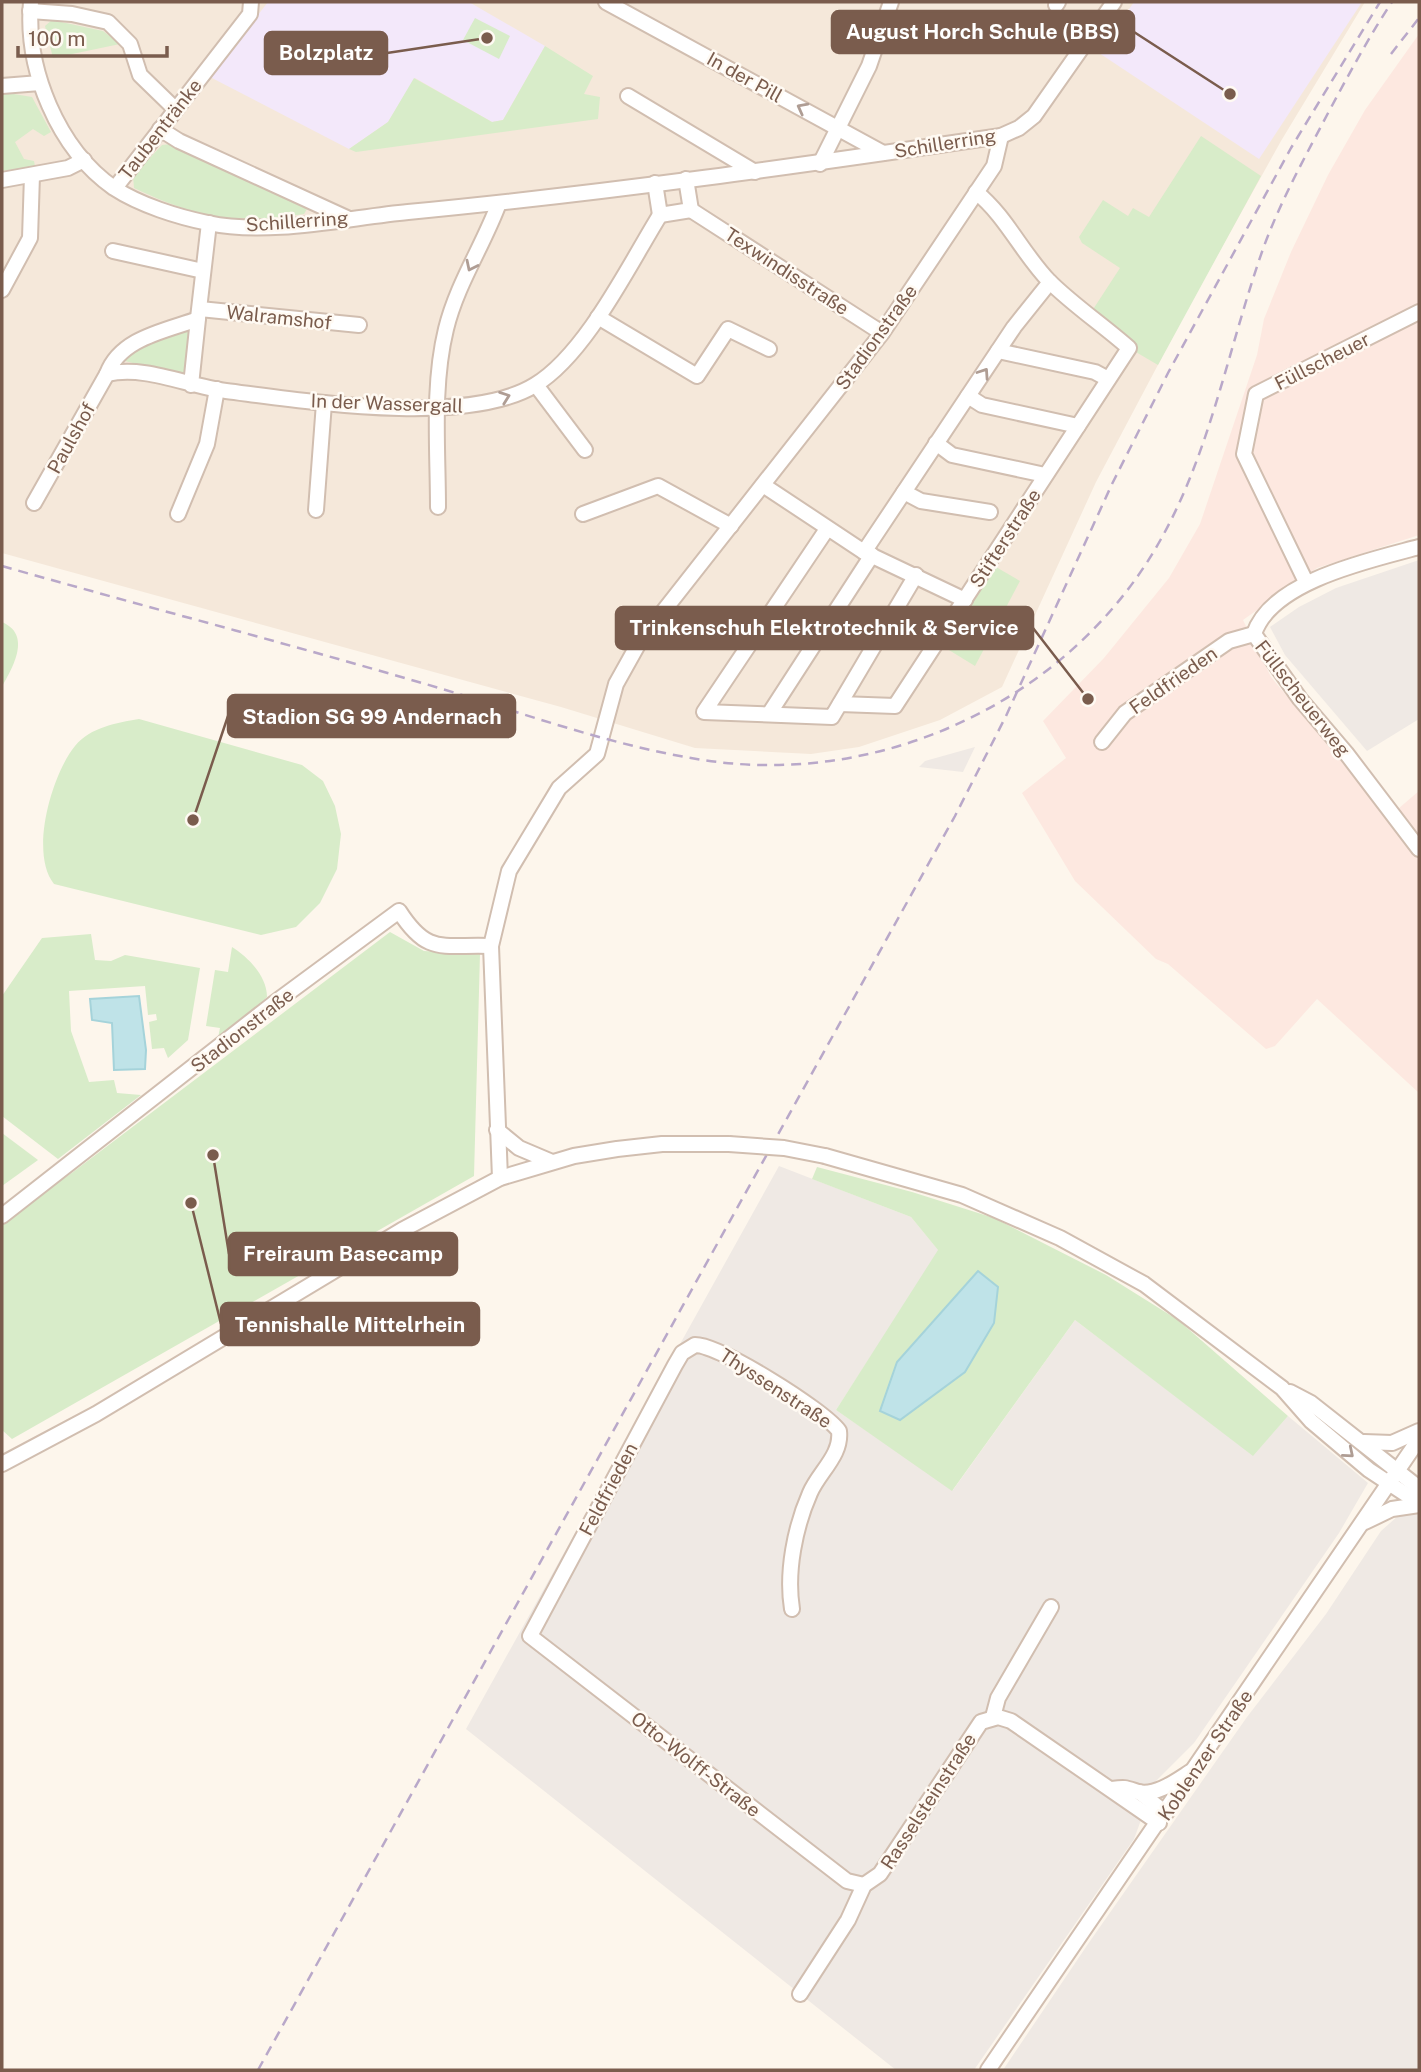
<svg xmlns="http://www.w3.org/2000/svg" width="1421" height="2072" font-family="'Public Sans',sans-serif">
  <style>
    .residential { fill: #f5e8da }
    .commercial { fill: #fde8e0 }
    .industrial { fill: #efe9e4 }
    .education { fill: #f3e8fa }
    .green { fill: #d8ecc9 }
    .water { fill: #bfe3e8; stroke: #a5d3da; stroke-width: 2 }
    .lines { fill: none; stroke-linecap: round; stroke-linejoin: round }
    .minor-casing { stroke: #d1beb0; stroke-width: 18 }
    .minor { stroke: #fff; stroke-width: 14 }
    .rail { stroke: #b9a8c9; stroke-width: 2.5; stroke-dasharray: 10 7; stroke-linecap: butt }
    .minor-bridge-casing { stroke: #d1beb0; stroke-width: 18; stroke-linecap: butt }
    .minor-bridge { stroke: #fff; stroke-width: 14 }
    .oneway { stroke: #af9d94 }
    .labels { text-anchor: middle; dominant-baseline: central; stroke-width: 5; stroke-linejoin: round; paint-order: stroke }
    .street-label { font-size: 19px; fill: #7a5c4d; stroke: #fffaf3 }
    .leader { fill: none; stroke: #7a5c4d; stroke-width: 2.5 }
    .callout-dot { fill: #7a5c4d; stroke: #fffaf3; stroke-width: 2.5 }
    .callout { fill: #7a5c4d; stroke: #7a5c4d; stroke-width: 2.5 }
    .callout-label { font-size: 21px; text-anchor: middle; font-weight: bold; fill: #fff }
  </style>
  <rect width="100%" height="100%" fill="#fdf6ec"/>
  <path class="residential" d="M2,2h1363l-84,139 -93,167 -92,174 -94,205 -62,33 -81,27 -48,7 -116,-6 -134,-41 -559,-154z"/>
  <g class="commercial">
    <path d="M1419,34v501l-102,33 -74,52 28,57 148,178v238l-102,-94 -42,47 -9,3 -98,-85 -12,-5 -81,-78 -53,-88 44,-35 -23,-37 61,-63 65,-80 31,-54 57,-169 7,-36 27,-67 37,-77 37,-65z"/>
    <path d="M1419,791v63l-28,-39z"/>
  </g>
  <g class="industrial">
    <path d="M1419,560v159l-52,32 -82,-96 -15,-28 29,-20 37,-19z"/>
    <path d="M975,747l-12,25 -44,-5 6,-6z"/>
    <path d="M779,1166l132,51 28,34 -103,159 117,80 122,-170 178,135 35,-39 80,67 -29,50 -145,210 -39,39 -21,57 -160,231h-78l-430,-341z"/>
    <path d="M1419,1513v557h-416l85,-126 159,-227 79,-103 55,-83 18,-16z"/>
  </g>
  <g class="education">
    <path d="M268,2h201l76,44 -42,74 -11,2 -77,-44 -27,44 -39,27 -139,-72z"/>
    <path d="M1134,2h228l-103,157 -160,-106z"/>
  </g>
  <g class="green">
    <path d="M475,18l35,18 -11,23 -36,-19z"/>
    <path d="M52,20l51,11 17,13 -67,14 -8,-32z"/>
    <path d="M545,46l48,30 -9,18 16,3 -2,22 -242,33 -7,-3 39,-27 26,-44 78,44 11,-2z"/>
    <path d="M2,92l30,5 19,35 -7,4 -11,-7 -18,13 9,17 10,2 1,5 -33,5z"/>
    <path d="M1201,136l60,40 -103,189 -29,-17 -39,-34 30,-46 -38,-25 -3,-6 24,-37 25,16 5,-8 16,9z"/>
    <path d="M172,144l135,65 -3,5c-71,10 -104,5 -170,-26l-1,-12 29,-31z"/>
    <path d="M192,326l-4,51 -67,-17 15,-13z"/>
    <path d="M996,567l24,14 -45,85 -31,-19z"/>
    <path d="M2,622c30,13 11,45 0,65z"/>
    <path d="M139,719l163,46 21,16 12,25 6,28 -4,35 -17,34 -24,24 -35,8 -207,-51c-25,-31 -2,-110 21,-138 16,-19 41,-23 64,-27z"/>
    <path d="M390,932l34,19 56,3 -6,222 -462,263 -10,-9v-209l71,-49z"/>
    <path d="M91,934l4,26 16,1 14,-6 75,13 -12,72 -20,18 -4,-10 -12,1 -3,-27 8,-2 -1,-6 -8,1 -3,-29 -76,5 2,40 18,51 25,-2 3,13 24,2 -83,64 -56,-43v-120l40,-58z"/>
    <path d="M232,947c16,10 35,29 35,50l-50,46 3,-15 -14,-2 9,-56 13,2z"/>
    <path d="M2,1133l36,27 -36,26z"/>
    <path d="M817,1167l95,25 82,26 112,57 72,45 110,96 -35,40 -178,-136 -123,171 -116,-81 102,-160 -27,-33 -99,-38z"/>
  </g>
  <g class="water">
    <path d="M139,996l7,54 -1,19 -31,1 -2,-47 -20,-3 -2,-21z"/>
    <path d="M978,1271l20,16 -4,36 -29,49 -65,48 -20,-9 17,-49z"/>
  </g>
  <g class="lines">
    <defs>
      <g id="minor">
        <path d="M31,2c-6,67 27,147 83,186 26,17 64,29 94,35 61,13 138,-5 200,-11 199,-19 396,-47 593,-76l18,-8 15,-12 80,-114"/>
        <path d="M606,2l277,151"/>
        <path d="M1056,5l2,-3"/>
        <path d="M30,11l42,3 36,8 22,22 10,31 34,33"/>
        <path d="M2,86l38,-3"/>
        <path d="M628,96l127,76"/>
        <path d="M160,129l19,12 168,77"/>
        <path d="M820,164l49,-98 22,-64"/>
        <path d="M2,180l66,-12 16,-8"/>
        <path d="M655,183l5,32 31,-5 -5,-31"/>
        <path d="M115,188l135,-174 1,-12"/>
        <path d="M691,210l191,123"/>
        <path d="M113,251l90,20"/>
        <path d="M2,290l28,-52 2,-63"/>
        <path d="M200,309l159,16"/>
        <path d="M598,317l99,59 31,-47 41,20"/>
        <path d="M198,318l11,-95"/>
        <path d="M998,351l97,21 13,7"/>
        <path d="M191,385l7,-66c-33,12 -78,19 -91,55 38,-9 80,12 119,17 79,10 241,36 309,-6 51,-31 94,-120 125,-170"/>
        <path d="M536,385l49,65"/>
        <path d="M968,396l14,9 96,21"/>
        <path d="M936,443l16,12 93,20"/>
        <path d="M763,485l101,67 101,48"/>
        <path d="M904,492l17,9 69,11"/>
        <path d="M34,503l73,-129"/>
        <path d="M438,507c0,-58 -6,-121 8,-178 11,-45 37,-83 53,-126"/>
        <path d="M316,510l8,-107"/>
        <path d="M178,514l29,-70 10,-55"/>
        <path d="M583,514l75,-28 73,40"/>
        <path d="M827,529l-123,183 128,5 84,-142"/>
        <path d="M1419,547c-48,13 -148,34 -165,87l46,65 46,54 73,96"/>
        <path d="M864,552l150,-225 36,-45"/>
        <path d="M1306,582l-62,-128 12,-60 163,-82"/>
        <path d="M840,704l55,2 234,-358c-26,-23 -56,-43 -80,-67 -27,-28 -43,-65 -73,-89"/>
        <path d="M769,714l103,-159"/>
        <path d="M1102,742l23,-29 104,-72 25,-7"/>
        <path d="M497,1130l22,18 33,14"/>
        <path d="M825,1156l137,39 98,43 84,46 138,104 29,33 58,49 50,33"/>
        <path d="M500,1178l-9,-232 18,-75 50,-83 38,-34 19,-70 24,-43 242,-308 112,-167 7,-30"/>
        <path d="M2,1216l271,-212 126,-93c29,45 43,33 92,35"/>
        <path d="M1290,1392l21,11 108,85"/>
        <path d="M1364,1442l28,1 27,-12"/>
        <path d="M2,1464l94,-50 306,-184 98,-52 74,-22 43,-7 45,-5h67"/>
        <path d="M1365,1522l27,-13 27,-4"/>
        <path d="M792,1609c-6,-37 3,-82 18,-116 9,-21 32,-38 29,-62 -15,-21 -119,-86 -144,-86l-13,8 -7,12 -145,271 317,245 17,4"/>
        <path d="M993,1717l5,-19 53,-91"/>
        <path d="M1112,1789c14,-2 14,-1 26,3 18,4 38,-11 52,-20"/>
        <path d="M1139,1792l27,21"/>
        <path d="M800,1994l48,-74 16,-35 16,-11 101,-152 17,-5 13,4 148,102"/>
        <path d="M988,2070l431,-631"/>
      </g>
    </defs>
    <use href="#minor" class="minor-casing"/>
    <use href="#minor" class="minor"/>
    <g class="rail">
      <path d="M1391,54l28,-36"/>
      <path d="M2,566c137,39 276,75 413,115 95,27 190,64 288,79 180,28 369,-61 458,-221 50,-89 68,-194 102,-290 17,-47 41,-90 64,-134 21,-39 41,-77 65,-113"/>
      <path d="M258,2070l697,-1254 51,-100 106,-232 56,-111 123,-225 89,-146"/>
    </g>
    <defs>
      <path id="minor-bridge" d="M729,1144l55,4 41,8"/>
    </defs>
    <use href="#minor-bridge" class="minor-bridge-casing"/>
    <use href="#minor-bridge" class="minor-bridge"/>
  </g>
  <defs><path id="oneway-chevron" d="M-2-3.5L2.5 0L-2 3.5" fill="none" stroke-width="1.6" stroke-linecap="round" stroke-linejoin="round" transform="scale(1.75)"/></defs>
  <g class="oneway">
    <use href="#oneway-chevron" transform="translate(802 108) rotate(-152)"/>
    <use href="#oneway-chevron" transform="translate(471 266) rotate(116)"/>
    <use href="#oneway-chevron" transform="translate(984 373) rotate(-56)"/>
    <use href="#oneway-chevron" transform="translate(505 397) rotate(-20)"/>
    <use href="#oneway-chevron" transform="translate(1349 1453) rotate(40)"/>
  </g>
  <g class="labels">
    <g class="street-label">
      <text transform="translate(745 77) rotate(29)">In der Pill</text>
      <text transform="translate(160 129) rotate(-52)">Taubentränke</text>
      <text transform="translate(945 143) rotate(-9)">Schillerring</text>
      <text transform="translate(297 221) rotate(-4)">Schillerring</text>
      <text transform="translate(787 271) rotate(33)">Texwindisstraße</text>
      <text transform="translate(279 317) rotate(6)">Walramshof</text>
      <text transform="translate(876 337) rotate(-54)">Stadionstraße</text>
      <text transform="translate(1322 361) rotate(-27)">Füllscheuer</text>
      <text transform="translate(387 403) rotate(2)">In der Wassergall</text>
      <text transform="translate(71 438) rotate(-61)">Paulshof</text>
      <text transform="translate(1005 538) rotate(-57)">Stifterstraße</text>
      <text transform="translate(1173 680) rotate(-35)">Feldfrieden</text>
      <text transform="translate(1303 698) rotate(52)">Füllscheuerweg</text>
      <text transform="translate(242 1030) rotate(-38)">Stadionstraße</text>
      <text transform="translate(776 1388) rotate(33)">Thyssenstraße</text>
      <text transform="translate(608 1489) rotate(-62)">Feldfrieden</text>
      <text transform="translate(1205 1755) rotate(-56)">Koblenzer Straße</text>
      <text transform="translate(696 1764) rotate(38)">Otto-Wolff-Straße</text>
      <text transform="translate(928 1801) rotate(-57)">Rasselsteinstraße</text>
    </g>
  </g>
  <path class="leader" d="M1230 94L1134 32M487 38L387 53M1088 699L1033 628M193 820L228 716M213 1155L229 1254M191 1203L221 1324"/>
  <g class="callout-dot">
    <circle cx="1230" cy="94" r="7"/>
    <circle cx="487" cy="38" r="7"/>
    <circle cx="1088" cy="699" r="7"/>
    <circle cx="193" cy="820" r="7"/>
    <circle cx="213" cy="1155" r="7"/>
    <circle cx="191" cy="1203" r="7"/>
  </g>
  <g class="callout">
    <rect x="832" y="11" width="302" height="42" rx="7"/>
    <rect x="265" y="32" width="122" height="42" rx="7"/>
    <rect x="616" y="607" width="417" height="42" rx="7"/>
    <rect x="228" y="695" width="287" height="42" rx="7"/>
    <rect x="229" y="1233" width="228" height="42" rx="7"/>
    <rect x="221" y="1303" width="258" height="42" rx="7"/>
  </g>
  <g class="callout-label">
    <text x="983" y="39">August Horch Schule (BBS)</text>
    <text x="326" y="60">Bolzplatz</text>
    <text x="824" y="635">Trinkenschuh Elektrotechnik &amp; Service</text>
    <text x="372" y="724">Stadion SG 99 Andernach</text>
    <text x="343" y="1261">Freiraum Basecamp</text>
    <text x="350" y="1332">Tennishalle Mittelrhein</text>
  </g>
  <rect width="1421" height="2072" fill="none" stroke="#7a5c4d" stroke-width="7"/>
  <path d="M18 46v10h149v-10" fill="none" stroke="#7a5c4d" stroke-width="3.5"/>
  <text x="28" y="46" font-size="21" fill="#7a5c4d" stroke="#fffaf3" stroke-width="5" paint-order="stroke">100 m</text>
</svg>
